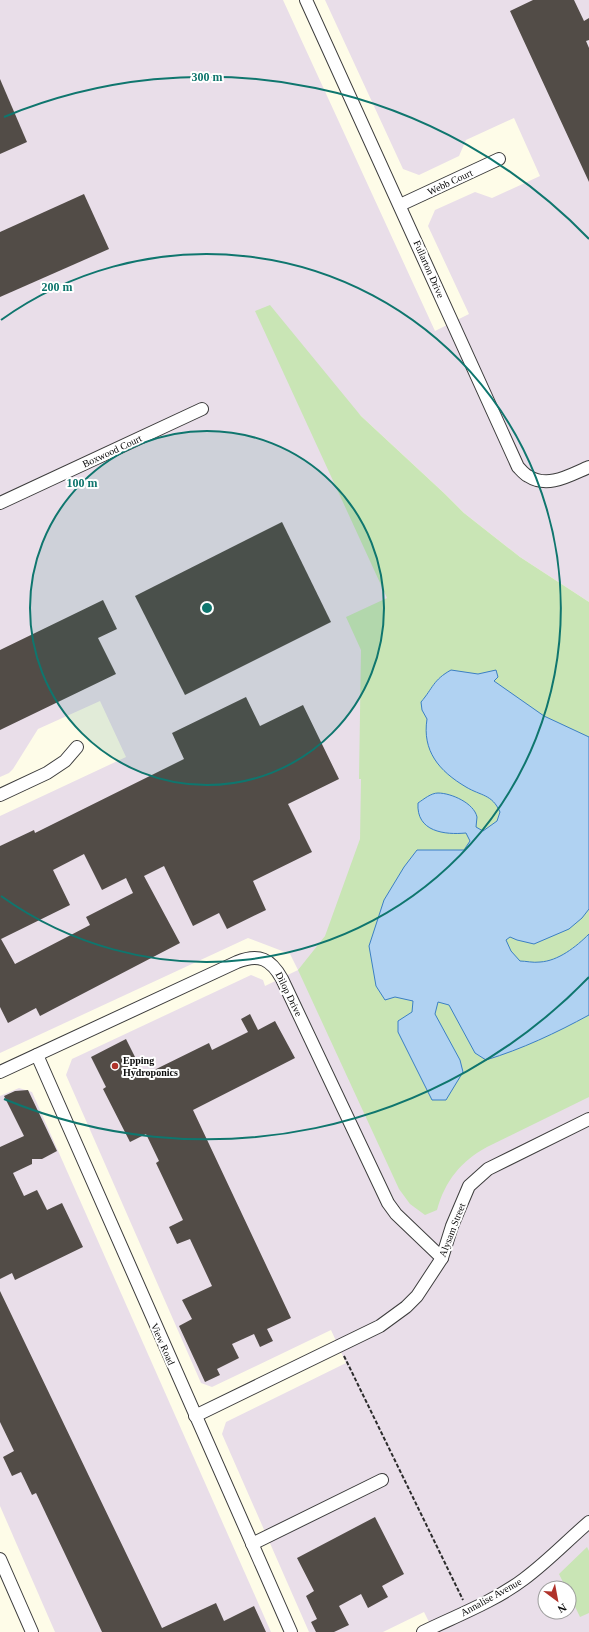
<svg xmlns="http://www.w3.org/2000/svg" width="589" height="1632" font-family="'Times New Roman',serif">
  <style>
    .industrial { fill: #e9dee9; fill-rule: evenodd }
    .green { fill: #c9e5b5 }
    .water { fill: #b0d2f2; stroke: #3b7fc4 }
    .building { fill: #524c47; fill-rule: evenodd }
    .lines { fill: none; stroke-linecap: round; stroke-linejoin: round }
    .minor-casing { stroke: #3d3d3d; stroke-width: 14 }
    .path { stroke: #2c2c2c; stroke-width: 2; stroke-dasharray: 4 2; stroke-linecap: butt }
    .minor { stroke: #fff; stroke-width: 12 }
    .ring { fill: none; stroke: #0f766e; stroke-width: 2 }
    .poi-dot { fill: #b0332b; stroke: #fff; stroke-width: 1.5 }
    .labels { text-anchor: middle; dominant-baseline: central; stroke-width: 4; stroke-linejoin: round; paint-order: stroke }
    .street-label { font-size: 10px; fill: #0a0a0a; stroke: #fff }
    .poi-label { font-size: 10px; font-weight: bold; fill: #0a0a0a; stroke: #fff; text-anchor: start }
    .centre { fill: #0f766e; stroke: #fff; stroke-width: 2 }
    .ring-label { font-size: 12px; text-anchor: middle; font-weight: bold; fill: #0f766e; stroke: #fff; stroke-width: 4; stroke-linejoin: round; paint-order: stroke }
  </style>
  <rect width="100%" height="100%" fill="#fefce8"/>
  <g class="industrial">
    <path d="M0,0h283l152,331 34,-17 -41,-88 7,-16 40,-18 17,6 48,-22 -26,-58 -48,22 -7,16 -40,19 -16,-6 -78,-169h264v602l-69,-45 -56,-44 -19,-19 -84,-78 -106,-105 334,349v972h-155l-10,-20 -41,20h-74l-87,-198 4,-12 120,-59 -15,-33 -119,57 -11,-4 -135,-308 6,-16 179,-84 12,5 2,6 33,-16 -8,-16 -42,-16 -248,115v-237l126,-59 -26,-56 -62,28 -25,40 -4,4 -9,4zM545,1588h24v24h-24z"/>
    <path d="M19,1088l13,4 239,540h-216l-55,-126v-410z"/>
  </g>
  <g class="green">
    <path d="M270,305l91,111 84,78 19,19 56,44 69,45v495l-102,50c-26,14 -42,34 -50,63l-12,5 -15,-11 -11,-15 -101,-219 27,-34 35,-97 1,-60h-2l2,-129 -15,-33 41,-19 -132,-287z"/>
    <path d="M587,1547l2,4v62l-9,4 -11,-23v-6h-3l-7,-14z"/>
  </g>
  <path class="water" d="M451,670l27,4 18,-4 2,7 -4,4 50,35 45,21v172l-7,9 -13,11 -35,15 -17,-4 -7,-3 -4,3 5,11 9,10c6,0 13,2 20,1 18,-1 36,-15 49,-28v81c-33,18 -67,34 -103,45l-11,-7 -26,-48 -11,-3 -3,12 25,46 3,12 -17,28h-14l-34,-68v-11l14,-9 1,-11 -18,-4 -10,3 -9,-14 -7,-40 15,-46 20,-33 13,-17h47l6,-9 -4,-8c-21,2 -50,-1 -48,-30 6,-4 13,-10 20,-10 13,0 36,10 39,24 0,3 -1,7 -1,10l7,4 14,-10 3,-9c-8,-18 -19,-16 -34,-25 -27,-16 -44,-36 -39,-68l-5,-9 -1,-8c12,-14 12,-22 30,-32z"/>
  <g class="building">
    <path d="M533,0h41l10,21 5,-3v22l-3,1 3,7v134l-79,-171z"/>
    <path d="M0,79l27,63 -27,12z"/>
    <path d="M84,194l25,55 -109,48v-65z"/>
    <path d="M282,522l49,100 -146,73 -50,-99z"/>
    <path d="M103,600l14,29 -19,9 18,36 -116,56v-80z"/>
    <path d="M246,697l14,29 43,-21 36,74 -51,25 24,48 -59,29 13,29 -39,19 -8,-16 -26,13 -29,-60 -20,10 36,67 -140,73 -4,-8 -28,15 -8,-16v-161l34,-16 1,3 149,-74 -12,-26zM84,854l18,36 24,-12 7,15 -47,24 4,8 -75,39 -14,-25 69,-34 -17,-35z"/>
    <path d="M250,1014l8,16 17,-9 20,37 -102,52 98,208 -24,11 6,12 -13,6 -6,-13 -22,10 7,14 -22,11 3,6 -15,7 -26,-56 13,-7 -10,-19 30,-14 -22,-47 -13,5 -8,-17 14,-7 -27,-57 3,-2 -13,-27 -16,8 -27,-53 3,-2 -15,-30 35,-18 18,36 65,-32 3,7 36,-18 -7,-13z"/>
    <path d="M28,1090l29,61 -15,8h-10v5l-19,9 11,23 13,-6 10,20 15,-7 21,44 -68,33 -3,-7 -12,6v-132l24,-11 -20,-40 11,-5z"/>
    <path d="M0,1291l162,337 54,-25 8,18 30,-15 12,26h-164l-66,-139 -4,2 -11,-23 -9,4 -9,-19 11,-6 -14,-29z"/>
    <path d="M375,1517l29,57 -22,12 6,11 -20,11 -7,-14 -22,12 10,19 -15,7h-18l-5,-10 6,-3 -11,-23 8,-5 -17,-33z"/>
  </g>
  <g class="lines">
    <defs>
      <g id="minor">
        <path d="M306,0l212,467c3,3 6,7 10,9 20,13 42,-1 61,-9"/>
        <path d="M400,205l99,-46"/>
        <path d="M0,503l202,-94"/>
        <path d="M0,795l47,-22 18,-12 12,-14"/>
        <path d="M37,1055l254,577"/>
        <path d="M0,1072l237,-110c22,-9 34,-3 45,17l106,224 8,11 46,44"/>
        <path d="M195,1416l185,-90 26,-19 11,-11 25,-38 10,-32 17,-40 19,-17 101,-50"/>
        <path d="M252,1544l130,-64"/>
        <path d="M0,1559l32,73"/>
        <path d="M423,1632c33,-16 72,-31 101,-53 23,-17 43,-38 65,-57"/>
      </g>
    </defs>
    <use href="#minor" class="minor-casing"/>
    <path class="path" d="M344,1356l119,244"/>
    <use href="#minor" class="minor"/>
  </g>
  <circle cx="207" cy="608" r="177" fill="#0f766e" fill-opacity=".12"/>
  <g class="ring">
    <circle cx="207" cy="608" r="177"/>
    <path d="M1 320A354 354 0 1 1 1 896"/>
    <path d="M589 977A531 531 0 0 1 4 1099M4 117A531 531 0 0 1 589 239"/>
  </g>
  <circle class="poi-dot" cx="115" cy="1066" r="4"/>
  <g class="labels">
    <g class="street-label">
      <text transform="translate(450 182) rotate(-25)">Webb Court</text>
      <text transform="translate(429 269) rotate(66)">Fullarton Drive</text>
      <text transform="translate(112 451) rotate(-25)">Boxwood Court</text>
      <text transform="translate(289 994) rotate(64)">Dilop Drive</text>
      <text transform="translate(452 1230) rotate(-69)">Alysam Street</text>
      <text transform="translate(163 1344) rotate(66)">View Road</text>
      <text transform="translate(491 1597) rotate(-29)">Annalise Avenue</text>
    </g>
    <g class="poi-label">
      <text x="123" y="1060">Epping<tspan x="123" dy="12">Hydroponics</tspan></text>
    </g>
  </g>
  <circle cx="207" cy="608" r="6" class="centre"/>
  <g class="ring-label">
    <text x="207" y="81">300 m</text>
    <text x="57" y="291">200 m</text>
    <text x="82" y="487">100 m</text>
  </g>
  <g transform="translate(557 1600) rotate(148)"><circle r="19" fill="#ffffff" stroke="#9d9d9d"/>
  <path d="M0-3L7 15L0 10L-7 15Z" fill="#b0332b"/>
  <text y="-6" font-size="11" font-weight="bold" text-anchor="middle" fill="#0a0a0a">N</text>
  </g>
</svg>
